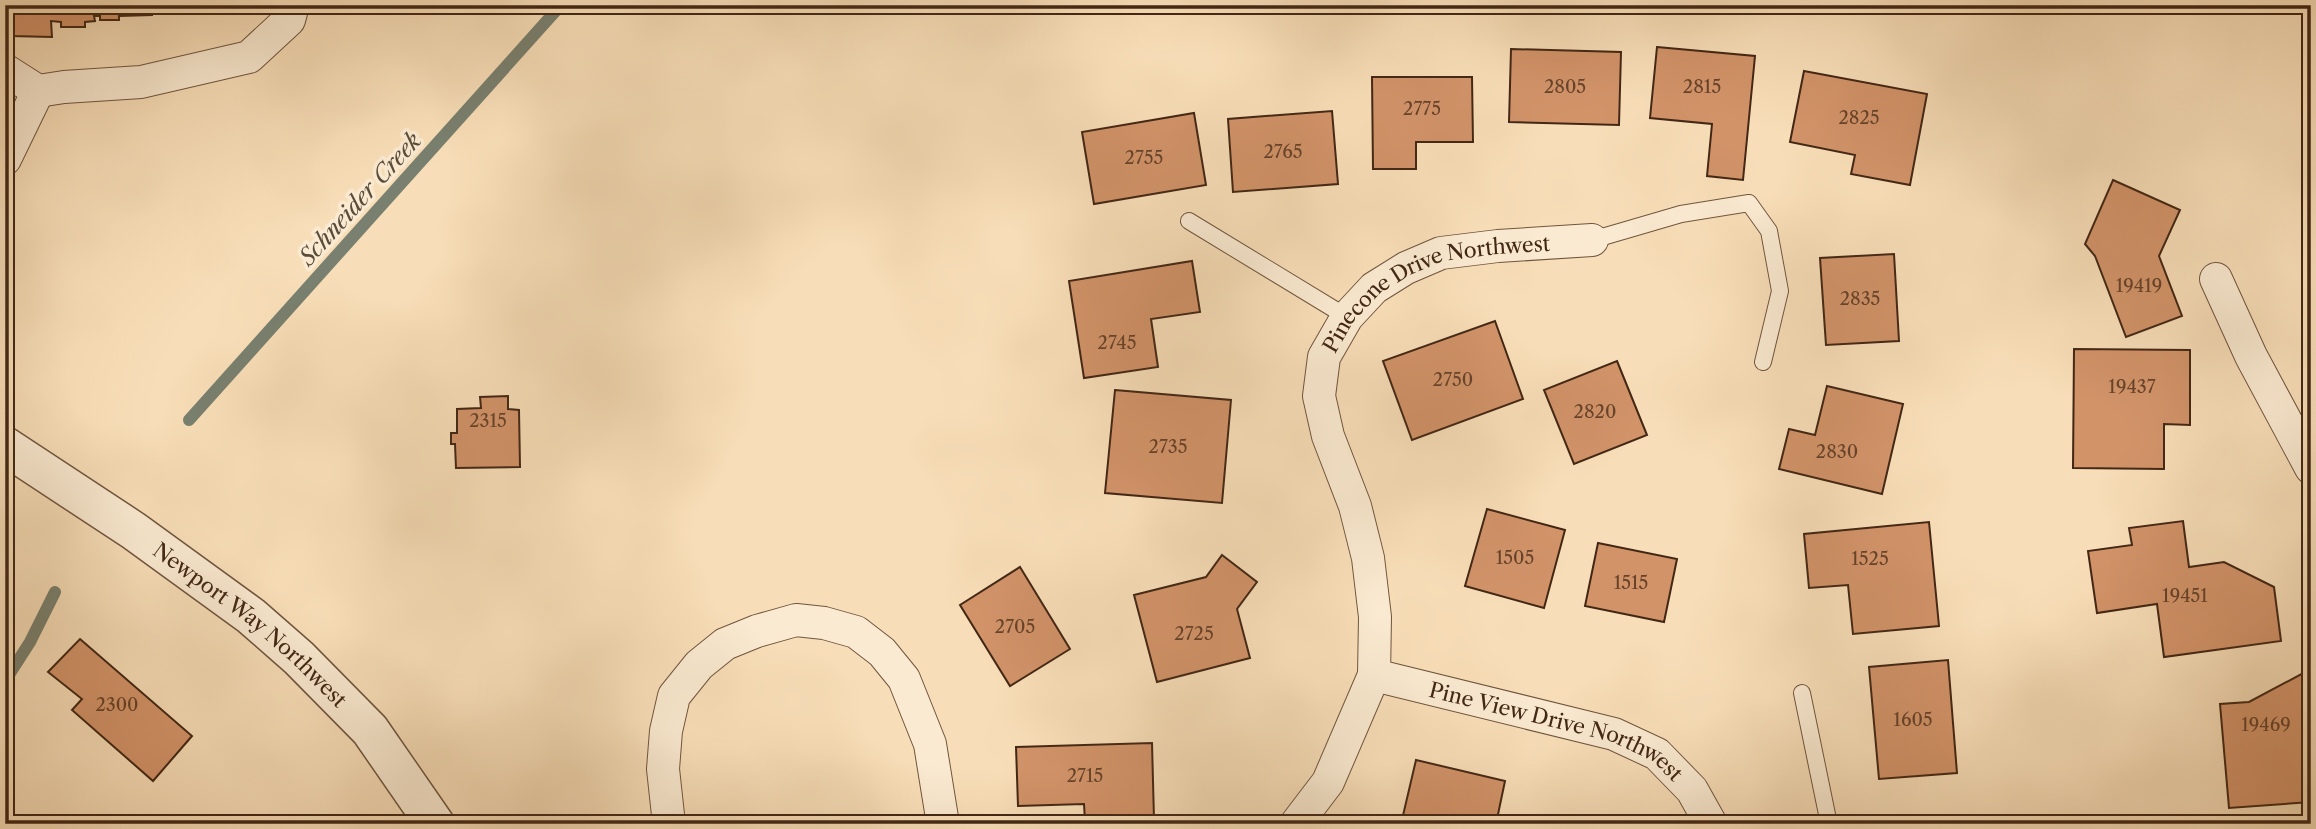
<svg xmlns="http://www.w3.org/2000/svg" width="2316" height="829" font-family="'Libre Caslon Text',serif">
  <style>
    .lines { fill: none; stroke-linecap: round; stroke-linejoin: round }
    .stream { stroke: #79806f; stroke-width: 12 }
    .building { fill: #d29369; stroke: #422715; stroke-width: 2 }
    .service-casing { stroke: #70553e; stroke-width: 18 }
    .minor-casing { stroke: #70553e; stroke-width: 34 }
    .tertiary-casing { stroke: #70553e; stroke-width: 41 }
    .service { stroke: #faead1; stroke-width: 16 }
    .minor { stroke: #faead1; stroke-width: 32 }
    .tertiary { stroke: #faead1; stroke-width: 38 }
    .labels { text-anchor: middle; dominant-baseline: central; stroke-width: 7; stroke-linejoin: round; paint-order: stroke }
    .number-label { font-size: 18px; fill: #66422a }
    .street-label { font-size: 21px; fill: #422715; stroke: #faead1 }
    .water-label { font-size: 23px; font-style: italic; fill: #594c3a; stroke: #faead1 }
  </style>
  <rect width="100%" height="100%" fill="#f8deb8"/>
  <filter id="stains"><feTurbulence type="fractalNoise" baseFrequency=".00286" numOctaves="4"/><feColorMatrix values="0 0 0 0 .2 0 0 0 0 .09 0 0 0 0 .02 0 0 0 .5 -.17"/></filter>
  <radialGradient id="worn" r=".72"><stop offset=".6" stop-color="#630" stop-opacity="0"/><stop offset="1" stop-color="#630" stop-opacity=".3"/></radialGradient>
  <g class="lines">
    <g class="stream">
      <path d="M189,420l372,-415"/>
      <path d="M5,681l25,-39 25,-50"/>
    </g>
  </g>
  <g class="building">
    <path d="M10,5h208v8h-30v-4h-10l1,4h-24v-5h-3v7l-33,1v4h-19v-4h-6l1,5 -10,1v5h-24v-5l-10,-1 1,16 -41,-1z"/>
    <path d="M1657,47l98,9 -12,124 -36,-4 5,-52 -62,-6z"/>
    <path d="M1511,49l110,3 -2,73 -110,-3z"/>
    <path d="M1804,71l123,23 -17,91 -59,-11 4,-19 -65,-13z"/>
    <path d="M1372,77h100l1,65h-57v27h-43z"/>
    <path d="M1332,111l6,73 -105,8 -5,-73z"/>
    <path d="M1194,113l12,72 -112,19 -12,-72z"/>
    <path d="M2113,180l67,30 -21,46 23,60 -56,21 -31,-81 -10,-12z"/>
    <path d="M1894,254l5,87 -73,4 -6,-87z"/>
    <path d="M1192,261l8,51 -49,7 7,48 -74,11 -15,-97z"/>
    <path d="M1495,321l28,78 -111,41 -29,-79z"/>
    <path d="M2074,349l116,1v75l-26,-1v45l-91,-1z"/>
    <path d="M1617,361l30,74 -73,29 -30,-74z"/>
    <path d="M1827,386l76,18 -21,90 -103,-25 10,-40 26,6z"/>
    <path d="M1115,390l116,10 -9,103 -117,-10z"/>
    <path d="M508,396v13l11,1 1,57 -64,1 -1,-24h-4v-11h6v-24l24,-1 -1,-11z"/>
    <path d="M1487,509l78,21 -21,78 -79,-22z"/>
    <path d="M2183,521l6,46 35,-5 50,25 7,54 -117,16 -7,-53 -60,9 -9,-62 44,-6 -3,-17z"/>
    <path d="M1929,522l10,104 -86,8 -5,-49 -39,3 -5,-54z"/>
    <path d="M1598,543l79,16 -13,63 -79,-16z"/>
    <path d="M1222,555l35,27 -20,27 13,49 -93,24 -23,-87 72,-18z"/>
    <path d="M1020,567l50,82 -60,37 -50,-81z"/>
    <path d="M80,639l112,97 -39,45 -81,-71 10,-11 -34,-27z"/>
    <path d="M1948,660l9,113 -78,6 -10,-112z"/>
    <path d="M2309,670l2,132 -82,6 -9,-104 29,-2z"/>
    <path d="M1152,743l2,76 -69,2 -1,-17 -66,2 -2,-59z"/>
    <path d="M1416,760l89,21 -9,43h-95z"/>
    <path d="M1941,816l1,8h-52z"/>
  </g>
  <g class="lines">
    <defs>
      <g id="service">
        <path d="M1189,221l158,96"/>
        <path d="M1592,240l89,-26 68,-11 20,28 11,60 -17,71"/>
        <path d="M1802,693l27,131"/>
      </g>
      <g id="minor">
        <path d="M5,70l33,21 -33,68"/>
        <path d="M38,91l26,-4 77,-5 108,-25 40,-37 4,-15"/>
        <path d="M2216,279l35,77 60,112"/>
        <path id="s1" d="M1374,675l240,59 43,20 35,36 19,34"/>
        <path d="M669,824l-6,-55 3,-38 8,-35 25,-31 26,-21 32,-13 39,-11 28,3 32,9 26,20 22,27 26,65 13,80"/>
        <path id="s2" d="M1296,824l32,-42 46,-107 1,-58 -7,-59 -13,-52 -27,-70 -9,-40 5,-39 23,-40 27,-29 32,-20 35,-15 57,-7 94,-6"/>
      </g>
      <g id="tertiary">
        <path id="s3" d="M5,446l129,85 117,85 48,42 71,72 65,94"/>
      </g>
    </defs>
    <use href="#service" class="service-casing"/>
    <use href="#minor" class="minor-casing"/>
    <use href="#tertiary" class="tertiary-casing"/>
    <use href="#service" class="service"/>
    <use href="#minor" class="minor"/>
    <use href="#tertiary" class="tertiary"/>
  </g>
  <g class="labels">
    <g class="number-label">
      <text x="1565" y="87">2805</text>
      <text x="1702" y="87">2815</text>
      <text x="1422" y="109">2775</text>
      <text x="1859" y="118">2825</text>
      <text x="1283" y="152">2765</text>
      <text x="1144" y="158">2755</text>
      <text x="2139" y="286">19419</text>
      <text x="1860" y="299">2835</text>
      <text x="1117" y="343">2745</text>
      <text x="1453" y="380">2750</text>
      <text x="2132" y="387">19437</text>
      <text x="1595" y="412">2820</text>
      <text x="488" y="421">2315</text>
      <text x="1168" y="447">2735</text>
      <text x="1837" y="452">2830</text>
      <text x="1515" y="558">1505</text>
      <text x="1870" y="559">1525</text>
      <text x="1631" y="583">1515</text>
      <text x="2185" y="596">19451</text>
      <text x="1015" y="627">2705</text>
      <text x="1194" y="634">2725</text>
      <text x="117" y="705">2300</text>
      <text x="1913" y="720">1605</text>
      <text x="2266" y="725">19469</text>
      <text x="1085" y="776">2715</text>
    </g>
    <g class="street-label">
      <text stroke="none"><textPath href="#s2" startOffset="635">Pinecone Drive Northwest</textPath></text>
      <text stroke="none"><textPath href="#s3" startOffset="304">Newport Way Northwest</textPath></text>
      <text stroke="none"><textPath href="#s1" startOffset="192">Pine View Drive Northwest</textPath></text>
    </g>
    <g class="water-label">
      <text transform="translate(360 199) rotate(-48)">Schneider Creek</text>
    </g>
  </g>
  <rect width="2316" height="829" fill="none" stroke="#f8deb8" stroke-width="28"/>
  <rect x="7" y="7" width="2302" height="815" fill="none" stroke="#422715" stroke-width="3.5"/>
  <rect x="14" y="14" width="2288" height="801" fill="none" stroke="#422715" stroke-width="2"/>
  <rect width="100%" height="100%" filter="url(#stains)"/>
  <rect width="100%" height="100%" fill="url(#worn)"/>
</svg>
